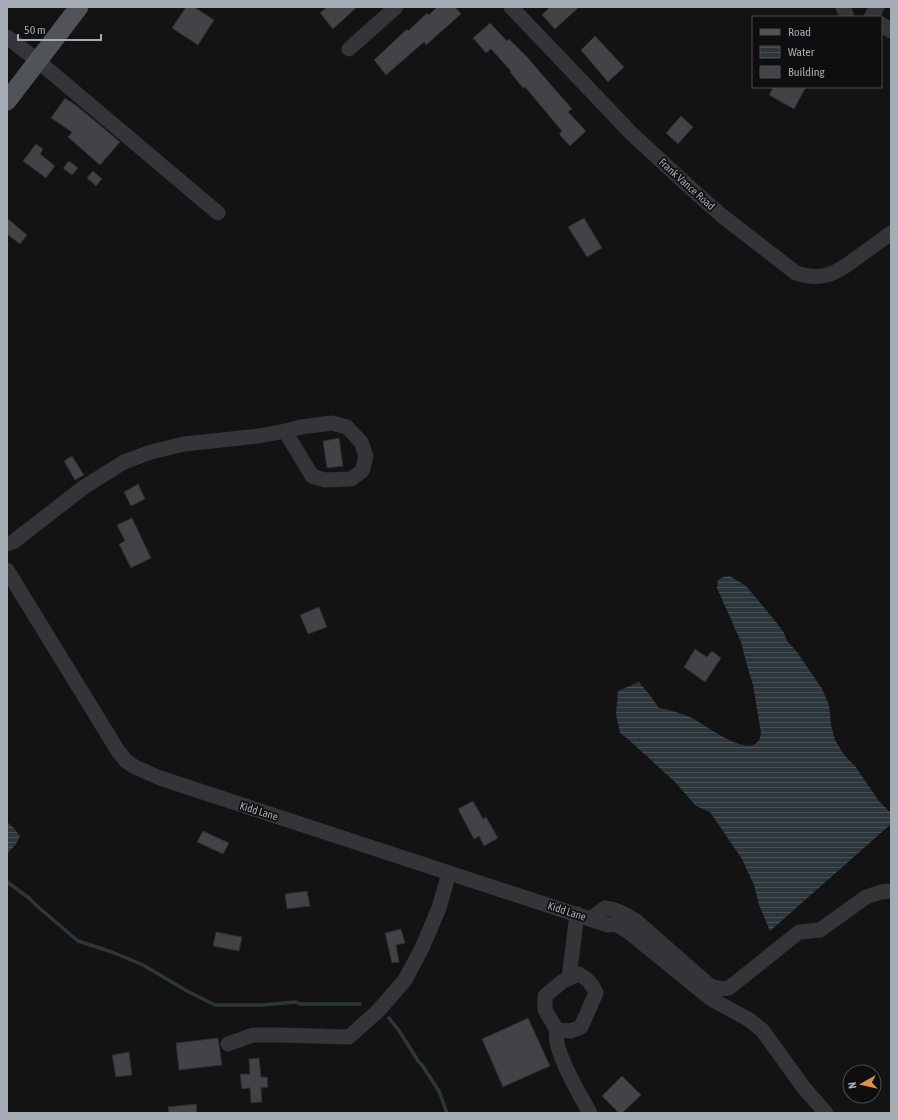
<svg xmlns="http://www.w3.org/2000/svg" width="898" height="1120" font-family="'Asap Condensed',sans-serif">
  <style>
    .water { fill: url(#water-rules) }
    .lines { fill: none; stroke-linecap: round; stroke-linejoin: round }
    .stream { stroke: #2d373b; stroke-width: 3.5 }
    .building { fill: #424347; stroke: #2d2d30 }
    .minor { stroke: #343539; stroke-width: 15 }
    .major { stroke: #505357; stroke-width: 19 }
    .labels { text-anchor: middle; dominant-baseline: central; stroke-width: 3.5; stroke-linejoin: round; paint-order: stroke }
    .street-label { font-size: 11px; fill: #a6acb3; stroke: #0e0e0f }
  </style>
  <defs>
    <pattern id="water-rules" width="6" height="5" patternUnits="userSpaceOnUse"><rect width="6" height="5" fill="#2d373b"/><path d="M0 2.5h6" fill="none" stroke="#485155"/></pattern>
  </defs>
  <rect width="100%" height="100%" fill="#131314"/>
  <g class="water">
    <path d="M730,576l16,10 30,36 8,11 3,8 10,11 25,37 7,16 2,20 4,15 9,15 11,11 24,35 12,12v11l-121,107 -11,-26 -5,-20 -12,-26 -32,-47 -14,-6 -20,-23 -48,-44 -8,-6 -4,-19 2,-23 21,-9 10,12 10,14c11,2 22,5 33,10 14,7 65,48 69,15l-8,-48 -6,-20 -6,-23 -24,-54 1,-8 5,-3z"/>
    <path d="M7,822l6,5 7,9 -4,8 -9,10z"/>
  </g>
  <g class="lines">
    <g class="stream">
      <path d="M7,882l22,16 8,8 41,35 34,11 31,13 44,26 28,14h47l34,-3 4,2h60"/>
      <path d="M389,1018l11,14 18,29 4,4 17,26 8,22"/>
    </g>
  </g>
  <g class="building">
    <path d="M186,7h8l20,13 -16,25 -26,-17z"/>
    <path d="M327,7h30l-24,22 -13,-16z"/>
    <path d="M437,7h18l6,7 -35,31 -2,-3 -38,33 -12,-15 33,-31 1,2 19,-18 2,2z"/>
    <path d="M550,7h29l-24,22 -13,-14z"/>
    <path d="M490,23l17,18 2,-2 18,18 45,52 -4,3 18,19 -16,15 -11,-12 3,-3 -37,-44 -2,1 -13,-16 1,-1 -20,-22 -5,4 -13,-15z"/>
    <path d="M595,36l29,31 -16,15 -27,-32z"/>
    <path d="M773,87h33l-12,22 -25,-14z"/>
    <path d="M65,98l12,8 43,36 -20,23 -32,-28 4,-5 -21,-14z"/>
    <path d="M681,116l12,11 -15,17 -12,-11z"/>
    <path d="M36,144l7,5 -3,5 15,12 -9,12 -23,-17z"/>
    <path d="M69,161l9,7 -6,7 -9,-7z"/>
    <path d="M93,171l9,8 -6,7 -9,-8z"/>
    <path d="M7,218l20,17 -7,9 -13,-10z"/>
    <path d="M584,218l18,30 -15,9 -19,-30z"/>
    <path d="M339,438l4,28 -16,2 -4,-27z"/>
    <path d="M72,456l12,19 -9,5 -11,-19z"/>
    <path d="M138,484l7,15 -14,7 -7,-14z"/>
    <path d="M132,518l19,40 -20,10 -12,-24 6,-3 -8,-16z"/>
    <path d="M319,607l8,20 -19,7 -8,-19z"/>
    <path d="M695,649l12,8 5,-6 9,7 -16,24 -21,-15z"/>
    <path d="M473,801l10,18 3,-2 12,21 -14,8 -5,-10 -5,3 -16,-30z"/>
    <path d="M203,831l26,12 -6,11 -26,-12z"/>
    <path d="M307,891l3,15 -23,3 -2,-15z"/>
    <path d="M401,929l4,14 -9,2 3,17 -7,1 -7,-30z"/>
    <path d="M216,932l26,5 -3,14 -26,-5z"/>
    <path d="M528,1018l22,48 -47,21 -21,-48z"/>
    <path d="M218,1038l4,27 -43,5 -3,-27z"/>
    <path d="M129,1052l3,23 -16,2 -4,-22z"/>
    <path d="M259,1058l2,19h6l1,10 -7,1 1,14 -11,1 -1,-15 -8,1 -2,-15h10l-1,-15z"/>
    <path d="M622,1076l19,19 -19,18h-3l-17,-17z"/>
    <path d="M196,1104l1,9h-28l-1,-6z"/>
  </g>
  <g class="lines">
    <g class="minor">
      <path d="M511,7l121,127 53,49 36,32 75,58c27,9 41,0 62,-16 11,-8 22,-16 33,-24"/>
      <path d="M843,7l4,10"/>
      <path d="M871,17l6,-10"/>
      <path d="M881,24l10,7"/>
      <path d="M7,37l31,24 180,152"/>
      <path d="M349,49l47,-42"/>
      <path d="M7,544l6,-2 71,-55 40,-25 27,-10 33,-8 75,-8 26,-5 16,-4 31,-4 15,4 14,15 5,14 -4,15 -11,8 -26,1 -13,-4 -27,-45"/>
      <path d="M7,570l111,181 8,10 9,6 25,11 448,147 8,-1 14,9 81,66 37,20 14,11 42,58 22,25"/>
      <path d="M590,919l15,-11c12,1 21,7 31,13l74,65 11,3 8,-1 70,-56 21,-2 46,-33 15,-5 10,-1"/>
      <path d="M569,978l8,-64"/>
      <path d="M557,1030l14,1 10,-4 15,-34c-4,-10 -9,-14 -17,-19l-16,7 -18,15v14l12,20c-6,17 24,67 33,83"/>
      <path d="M228,1044l25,-9h27l69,2 29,-26 27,-31 17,-32 17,-40 10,-35"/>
    </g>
    <path class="major" d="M7,101l72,-94"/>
  </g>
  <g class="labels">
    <g class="street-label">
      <text transform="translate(687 184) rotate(42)">Frank Vance Road</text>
      <text transform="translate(259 811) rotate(17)">Kidd Lane</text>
      <text transform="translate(567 911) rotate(18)">Kidd Lane</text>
    </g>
  </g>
  <rect width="898" height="1120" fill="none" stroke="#a6acb3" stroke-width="16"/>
  <rect x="752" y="16" width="130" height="72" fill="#0e0e0f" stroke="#4b4d51"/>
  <rect x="760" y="29" width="20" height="6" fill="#505357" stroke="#4b4d51"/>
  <text x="788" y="36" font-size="12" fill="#a6acb3">Road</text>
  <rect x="760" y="46" width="20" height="12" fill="url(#water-rules)" stroke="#4b4d51"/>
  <text x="788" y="56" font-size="12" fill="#a6acb3">Water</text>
  <rect x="760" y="66" width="20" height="12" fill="#424347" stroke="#4b4d51"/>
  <text x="788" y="76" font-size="12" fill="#a6acb3">Building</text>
  <g transform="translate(862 1084) rotate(262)"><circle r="19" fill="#0e0e0f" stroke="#4b4d51"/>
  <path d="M0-3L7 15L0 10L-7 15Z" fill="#de9240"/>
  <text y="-6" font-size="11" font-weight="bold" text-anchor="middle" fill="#a6acb3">N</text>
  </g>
  <path d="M18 34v6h83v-6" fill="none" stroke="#a6acb3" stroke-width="2"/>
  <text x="24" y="34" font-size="12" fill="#a6acb3" stroke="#0e0e0f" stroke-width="3" paint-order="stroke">50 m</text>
</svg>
